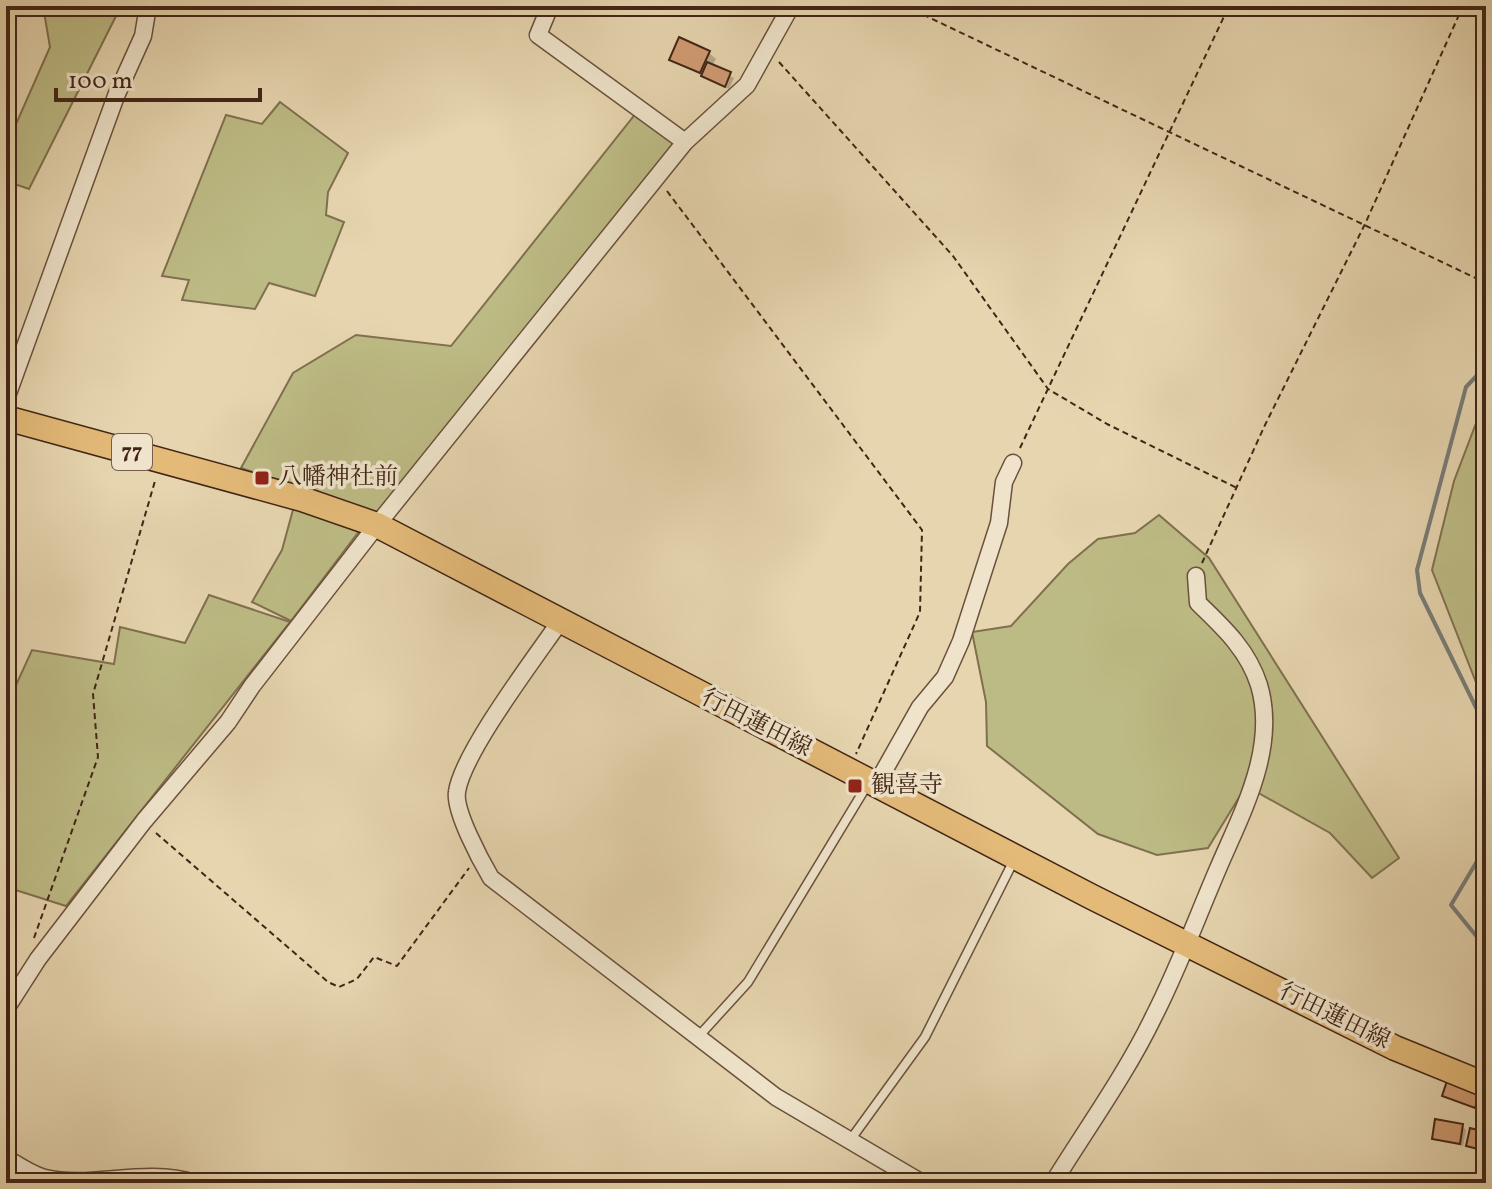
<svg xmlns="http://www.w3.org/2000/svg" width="1492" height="1189" font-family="Vollkorn,'Noto Serif JP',serif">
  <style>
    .green { fill: #bdbb85; stroke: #80704e; stroke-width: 2 }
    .shadow { fill: #0003 }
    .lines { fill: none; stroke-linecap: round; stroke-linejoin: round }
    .stream { stroke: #777c76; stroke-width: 4 }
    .building { fill: #d19b72; stroke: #422516; stroke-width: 2 }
    .service-casing { stroke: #6b513c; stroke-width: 11 }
    .minor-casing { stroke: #6b513c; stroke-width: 19 }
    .primary-casing { stroke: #422516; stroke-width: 27 }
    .path { stroke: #422516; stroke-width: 2; stroke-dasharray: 6 4; stroke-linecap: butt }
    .service { stroke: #efe4cb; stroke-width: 8 }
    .minor { stroke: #efe4cb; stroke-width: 16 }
    .primary { stroke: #e3ba78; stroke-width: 24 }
    .poi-dot { fill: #8f2418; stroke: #efe4cb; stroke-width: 3 }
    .labels { text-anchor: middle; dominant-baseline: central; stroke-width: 7; stroke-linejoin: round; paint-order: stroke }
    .shield { fill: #efe4cb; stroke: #765e4c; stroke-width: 2 }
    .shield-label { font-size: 22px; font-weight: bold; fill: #422516 }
    .poi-label { font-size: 24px; fill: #422516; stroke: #efe4cb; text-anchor: start }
    .street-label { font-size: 24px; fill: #422516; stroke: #efe4cb }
  </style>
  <rect width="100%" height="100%" fill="#e6d5af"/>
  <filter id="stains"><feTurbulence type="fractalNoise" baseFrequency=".0025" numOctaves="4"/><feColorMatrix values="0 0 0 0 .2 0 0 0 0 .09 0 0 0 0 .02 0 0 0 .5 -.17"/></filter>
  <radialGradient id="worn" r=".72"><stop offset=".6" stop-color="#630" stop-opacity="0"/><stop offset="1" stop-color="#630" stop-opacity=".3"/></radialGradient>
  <g class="green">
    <path d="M43,6h61l13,8 -88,175 -23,-8v-53l7,3 37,-84z"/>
    <path d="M280,102l68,51 -20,39 -2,23 18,7 -29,74 -46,-13 -14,26 -73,-9 7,-20 -27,-4 64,-161 36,9z"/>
    <path d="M637,112l39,32 -300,370 -135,-46 52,-95 63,-38 95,11z"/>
    <path d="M1486,397v311l-54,-138 22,-89z"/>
    <path d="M294,506l66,24 -69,91 -39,-19 30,-52z"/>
    <path d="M1159,515l50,43 190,300 -27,20 -42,-45 -84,-47 -38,62 -51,7 -59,-21 -111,-88 -1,-44 -14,-70 39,-6 57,-62 30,-25 37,-6z"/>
    <path d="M209,595l81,27 -224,284 -60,-19v-180l26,-57 82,14 6,-37 65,16z"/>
  </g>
  <g class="shadow">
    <path d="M709,53l7,6 -4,7 22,12 -5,11 -58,-29z"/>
    <path d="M1444,1095h35l4,4 -4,12z"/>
    <path d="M1462,1126l4,4 -3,16 -29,-8z"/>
    <path d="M1486,1134v19l-18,-7z"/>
  </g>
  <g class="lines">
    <g class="stream">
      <path d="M1486,366l-20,21 -49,183 3,23 66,135"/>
      <path d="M1486,846l-35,59 35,43"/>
      <path d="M1486,1009v52"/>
    </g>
  </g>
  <g class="building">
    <path d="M679,37l31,14 -10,22 -31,-13z"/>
    <path d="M707,62l24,10 -6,15 -24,-11z"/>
    <path d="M1447,1081l33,12 -5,15 -33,-12z"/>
    <path d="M1435,1119l28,5 -3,20 -28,-5z"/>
    <path d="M1470,1128l16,4v19l-20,-5z"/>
  </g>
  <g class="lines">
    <defs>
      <g id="service">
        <path d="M698,1037l50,-55 121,-200"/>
        <path d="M851,1139l74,-102 90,-179"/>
      </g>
      <g id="minor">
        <path d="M550,6l-12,29 147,107"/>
        <path d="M6,399l110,-303 27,-60 5,-30"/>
        <path d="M559,623c-25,36 -97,131 -102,169 -3,19 24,69 34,86l285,219 146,86"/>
        <path d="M876,785l44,-78 25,-30 16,-36 38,-118 5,-41 9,-19"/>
        <path d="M6,1009l32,-50 106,-138 84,-99 24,-36 125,-161 308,-383 62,-57 44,-79"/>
        <path d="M6,1158c12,7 26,17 39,20 47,11 99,-11 150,5"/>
        <path d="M1053,1183c34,-55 73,-109 101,-167 24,-47 42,-96 63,-145 24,-57 61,-122 42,-186 -11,-35 -36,-58 -61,-82l-2,-27"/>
      </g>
      <path id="primary" d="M6,418l296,81 75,26 715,372 303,151 91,37"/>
    </defs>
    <use href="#service" class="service-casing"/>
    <use href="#minor" class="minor-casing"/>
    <use href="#primary" class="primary-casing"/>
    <g class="path">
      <path d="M905,6l581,277"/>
      <path d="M779,62l174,194 95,133 59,35 130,64"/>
      <path d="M667,191l255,339 -2,82 -64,142"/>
      <path d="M1020,448l209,-442"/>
      <path d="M1202,563l63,-138 100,-201 98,-218"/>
      <path d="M156,833l172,149 11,5 18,-8 17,-22 23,9 72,-98"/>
      <path d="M34,938l64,-181 -5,-63 62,-213"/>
    </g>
    <use href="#service" class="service"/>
    <use href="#minor" class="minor"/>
    <use href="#primary" class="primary"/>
  </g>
  <g class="poi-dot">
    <rect x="254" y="470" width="16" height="16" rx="4"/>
    <rect x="847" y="778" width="16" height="16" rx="4"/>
  </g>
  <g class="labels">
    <rect class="shield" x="112" y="434" width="40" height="36" rx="6"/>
    <g class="shield-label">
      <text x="132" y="452">77</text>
    </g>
    <g class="poi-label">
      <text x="278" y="478">八幡神社前</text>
      <text x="871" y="786">観喜寺</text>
    </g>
    <g class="street-label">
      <text transform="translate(756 724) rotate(27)">行田蓮田線</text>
      <text transform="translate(1334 1017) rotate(26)">行田蓮田線</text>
    </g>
  </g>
  <rect width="1492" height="1189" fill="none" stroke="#e6d5af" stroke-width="32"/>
  <rect x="8" y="8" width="1476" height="1173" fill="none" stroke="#422516" stroke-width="4"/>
  <rect x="16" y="16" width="1460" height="1157" fill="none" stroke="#422516" stroke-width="2"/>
  <path d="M56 88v12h204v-12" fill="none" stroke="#422516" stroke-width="4"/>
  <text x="68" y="88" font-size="24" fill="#422516" stroke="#efe4cb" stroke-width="6" paint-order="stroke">100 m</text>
  <rect width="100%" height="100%" filter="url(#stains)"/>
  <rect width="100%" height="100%" fill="url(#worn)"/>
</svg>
